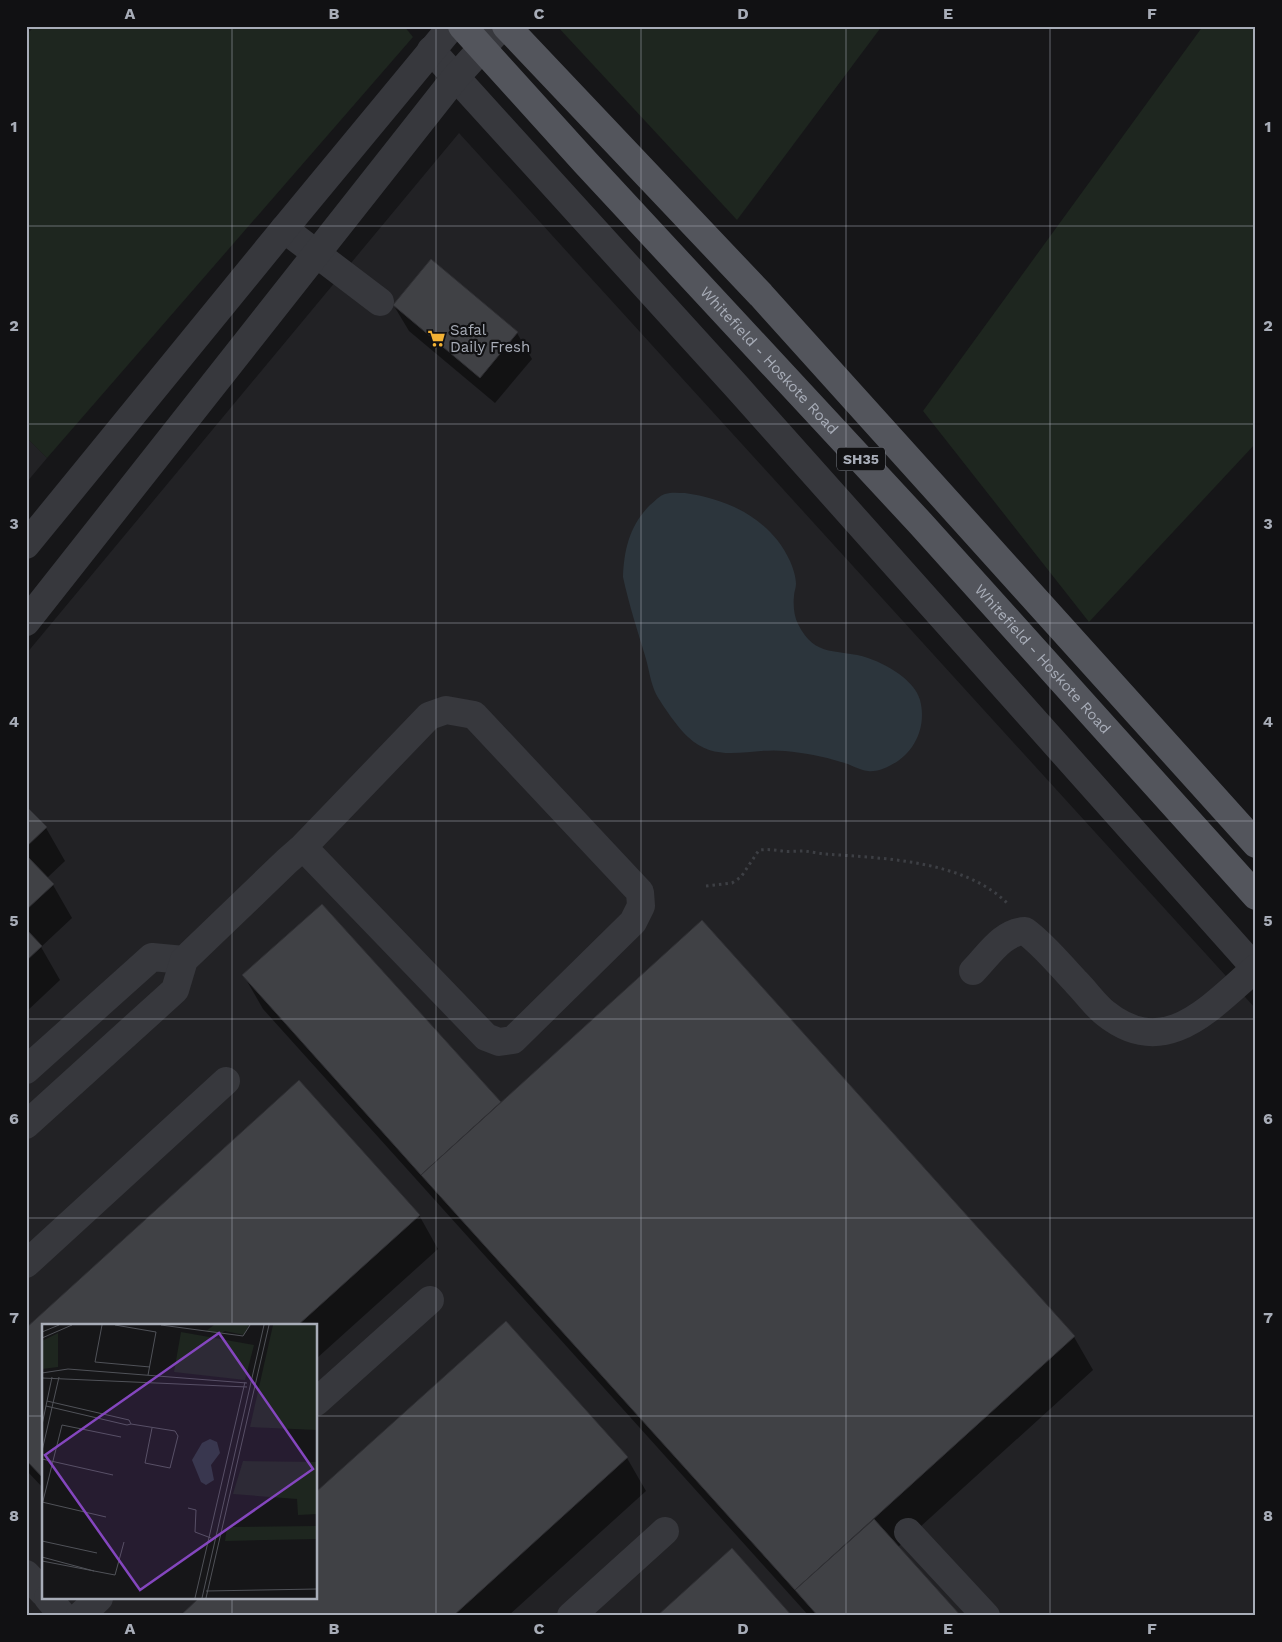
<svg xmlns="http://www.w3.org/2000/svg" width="1282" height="1642" font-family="'Work Sans',sans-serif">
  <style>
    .built { fill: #222225; fill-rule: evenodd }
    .green { fill: #1e261f }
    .water { fill: #2c353c }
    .shadow { fill: #0007 }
    .building { fill: #404145; stroke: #303034 }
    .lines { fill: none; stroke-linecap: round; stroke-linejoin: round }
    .path { stroke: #3d3f44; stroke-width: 3; stroke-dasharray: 2.5 4; stroke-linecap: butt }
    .minor { stroke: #37383d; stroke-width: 28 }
    .major { stroke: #53555c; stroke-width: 28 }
    .grid { fill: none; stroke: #a8adb8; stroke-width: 1; stroke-opacity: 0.55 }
    .labels { text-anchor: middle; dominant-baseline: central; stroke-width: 4.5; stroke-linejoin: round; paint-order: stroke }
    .shield { fill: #111113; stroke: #7b7e86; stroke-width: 1 }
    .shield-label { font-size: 14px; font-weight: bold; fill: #a8adb8 }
    .poi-label { font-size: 15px; fill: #a8adb8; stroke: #111113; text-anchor: start }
    .street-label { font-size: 15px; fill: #a8adb8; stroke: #111113 }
    .inset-road { fill: none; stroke: #505258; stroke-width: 1 }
    .view { fill: #8446be; fill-opacity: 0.15; stroke: #8446be; stroke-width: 2.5 }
    .inset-edge { fill: none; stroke: #a8adb8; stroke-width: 2.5 }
    .neatline { fill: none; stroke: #a8adb8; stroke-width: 2 }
    .grid-label { font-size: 16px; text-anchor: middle; font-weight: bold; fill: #a8adb8 }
  </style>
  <rect width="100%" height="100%" fill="#161618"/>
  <g class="built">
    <path d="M459,133l797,876v607h-1230v-962zM44,1326h272v272h-272z"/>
    <path d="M26,437l21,21 -21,25z"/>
  </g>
  <g class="green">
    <path d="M35,26h369l9,11 -366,421 -21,-21v-402z"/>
    <path d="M557,26h325l-145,194z"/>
    <path d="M1203,26h53v417l-167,179 -166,-211z"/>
  </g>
  <path class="water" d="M685,493c43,6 86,26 105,68 3,7 6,16 6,23 0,4 -2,8 -2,12 -1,9 0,20 4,28 17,35 41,24 70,34 12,4 25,11 35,19 8,7 14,13 17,23 7,26 -5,53 -29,65 -7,4 -16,7 -23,6 -9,-1 -18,-7 -27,-9 -18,-6 -37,-9 -56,-11 -35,-4 -67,14 -97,-14 -9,-8 -26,-32 -32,-43 -5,-10 -7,-24 -10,-35 -8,-27 -17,-54 -23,-82 1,-28 7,-52 27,-72 4,-3 10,-10 15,-11 6,-2 14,-1 20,-1z"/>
  <g class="shadow">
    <path d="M431,261l86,72 15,26 -37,44 -86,-72 -15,-25z"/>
    <path d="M26,807l20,21 19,33 -18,17 6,7 19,33 -31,29 19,33 -34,32z"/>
    <path d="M322,905l178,199 202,-182 372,415 19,33 -195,177 61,69h-150l-546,-607 -19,-33z"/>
    <path d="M419,1215l19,34 -122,110v-33h-272v163l-18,-19v-141z"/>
    <path d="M506,1323l121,135 19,33 -138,125h-326l134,-18z"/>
  </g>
  <g class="building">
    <path d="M431,259l87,73 -38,46 -87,-73z"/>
    <path d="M26,806l21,21 -21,20z"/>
    <path d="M26,855l28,29 -28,26z"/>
    <path d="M322,904l179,198 -80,73 -179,-200z"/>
    <path d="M702,920l373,416 -280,254 -374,-415z"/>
    <path d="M26,929l16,17 -16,15z"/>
    <path d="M299,1080l121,135 -123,111h-253v153l-18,-19v-132z"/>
    <path d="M506,1321l122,136 -175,159h-273l19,-18h117v-106z"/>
    <path d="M874,1519l87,97h-143l-23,-26z"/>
    <path d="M732,1548l60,68h-135z"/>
  </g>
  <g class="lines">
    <path class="path" d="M706,886l26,-3 9,-6 18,-27c9,-1 14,0 23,1 7,1 15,0 23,0 6,1 13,2 19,3 58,4 142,6 185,51"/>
    <g class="minor">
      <path d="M431,50l307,338 518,581"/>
      <path d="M284,229l96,73"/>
      <path d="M26,545l258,-316 168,-203"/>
      <path d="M26,622l429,-544 47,-52"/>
      <path d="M973,971c15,-15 29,-39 52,-40 19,14 35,34 51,51 10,10 19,23 29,31 61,49 106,-7 151,-45"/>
      <path d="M26,1070l126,-113 32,3"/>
      <path d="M26,1125l149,-135 9,-30 103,-99 16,-14 126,-131 17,-6 28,5 166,177 1,14 -8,16 -120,118 -14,2 -13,-5 -183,-190"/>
      <path d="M26,1264l200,-183"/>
      <path d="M316,1402l114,-102"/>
      <path d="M908,1532l78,84"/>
      <path d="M26,1574l18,19"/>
      <path d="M48,1598l15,18"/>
      <path d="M80,1616l19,-18"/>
      <path d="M571,1616l94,-85"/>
    </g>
    <g class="major">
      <path id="s1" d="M462,26l123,136 336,362 335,372"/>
      <path d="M506,26l255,269 495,549"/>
    </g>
  </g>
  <path class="grid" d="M232,26v1300M436,26v1590M641,26v1590M846,26v1590M1050,26v1590M26,226h1230M26,424h1230M26,623h1230M26,821h1230M26,1019h1230M26,1218h1230M26,1416h18M316,1416h940M232,1598v18"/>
  <defs>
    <symbol id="supermarket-bare" viewBox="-9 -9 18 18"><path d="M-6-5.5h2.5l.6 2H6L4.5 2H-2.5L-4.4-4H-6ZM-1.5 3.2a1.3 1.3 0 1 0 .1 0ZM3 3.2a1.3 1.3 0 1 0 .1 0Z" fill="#f2b134" stroke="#111113" stroke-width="2.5" paint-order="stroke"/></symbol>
  </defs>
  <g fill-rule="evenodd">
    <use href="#supermarket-bare" x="424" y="326" width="25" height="25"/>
  </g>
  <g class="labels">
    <rect class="shield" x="837" y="447.5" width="48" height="23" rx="4"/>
    <g class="shield-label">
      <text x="861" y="459">SH35</text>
    </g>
    <g class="poi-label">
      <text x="450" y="330">Safal<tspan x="450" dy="17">Daily Fresh</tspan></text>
    </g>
    <g class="street-label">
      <text stroke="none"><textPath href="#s1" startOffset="454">Whitefield - Hoskote Road</textPath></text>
      <text stroke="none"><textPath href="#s1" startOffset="859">Whitefield - Hoskote Road</textPath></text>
    </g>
  </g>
  <g transform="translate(42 1324)">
    <rect width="275" height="275" fill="#161618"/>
    <path d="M172,1h35l-5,10 -19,-4 -6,3 -13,-3zM231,1h44v105l-67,-3zM139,8l73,13 -9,35 -71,-8zM16,9v34l-16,2v-28zM201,137l74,1v52l-19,1 -1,-16 -64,-5zM275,202v13l-92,2 2,-14z" fill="#1e261f"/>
    <path d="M168,115l7,3 3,11 -9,12 3,15 -8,5 -5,-3 -9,-22 10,-17z" fill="#2c353c"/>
    <path class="inset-road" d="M60,1l-7,37 55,5M73,1l41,7 -8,43M119,1l82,11 7,-11M0,8l17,-7M0,14l30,-13M0,49l26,-4 179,14M0,54l205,9M5,77l82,19 2,4M4,82l81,19 4,-1 44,7 3,5 -8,32 -25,-5 7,-35M0,101l10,-48M0,127l17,-74M0,135l71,16M0,178l64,15M0,181l20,-80 59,12M146,184l8,2 -1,22 16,6M0,217l55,12M0,233l52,14M0,237l73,14 9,-33M164,267l111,-2M153,274l50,-216M160,274l62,-273M164,274l63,-273"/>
    <path class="view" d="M177,9l94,136 -173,121 -95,-135z"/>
    <rect width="275" height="275" class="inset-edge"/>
  </g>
  <rect width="1282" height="1642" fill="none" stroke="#111113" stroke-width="55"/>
  <rect x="28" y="28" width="1226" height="1586" class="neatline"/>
  <g class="grid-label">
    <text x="130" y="19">A</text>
    <text x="334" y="19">B</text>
    <text x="539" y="19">C</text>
    <text x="743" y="19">D</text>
    <text x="948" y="19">E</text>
    <text x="1152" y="19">F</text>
    <text x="14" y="132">1</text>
    <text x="1268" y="132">1</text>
    <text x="14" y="331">2</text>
    <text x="1268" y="331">2</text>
    <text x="14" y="529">3</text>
    <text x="1268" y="529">3</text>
    <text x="14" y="727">4</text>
    <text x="1268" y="727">4</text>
    <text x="14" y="926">5</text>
    <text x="1268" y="926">5</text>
    <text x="14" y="1124">6</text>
    <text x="1268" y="1124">6</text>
    <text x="14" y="1323">7</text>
    <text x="1268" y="1323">7</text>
    <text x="14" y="1521">8</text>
    <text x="1268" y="1521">8</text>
    <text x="130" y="1634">A</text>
    <text x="334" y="1634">B</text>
    <text x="539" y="1634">C</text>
    <text x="743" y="1634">D</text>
    <text x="948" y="1634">E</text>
    <text x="1152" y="1634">F</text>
  </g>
</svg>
